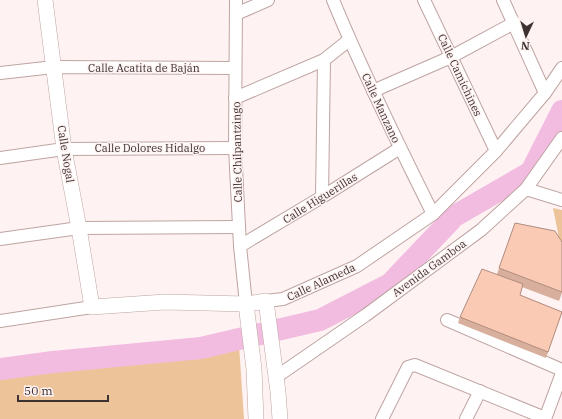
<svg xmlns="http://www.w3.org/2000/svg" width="562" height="419" font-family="'IBM Plex Serif',serif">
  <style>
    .green { fill: #edc39a }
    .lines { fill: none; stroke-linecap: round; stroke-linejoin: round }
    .river { stroke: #f2bce1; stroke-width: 22 }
    .minor-casing { stroke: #bea4a2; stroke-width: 14 }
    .tertiary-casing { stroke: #bea4a2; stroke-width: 16 }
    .minor { stroke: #fff; stroke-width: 12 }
    .tertiary { stroke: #fff; stroke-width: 15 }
    .wall { fill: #d8ae9c }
    .building { fill: #fbcab5; stroke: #b08d7f }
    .labels { text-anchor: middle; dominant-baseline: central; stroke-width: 3; stroke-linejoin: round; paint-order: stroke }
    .street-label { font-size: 11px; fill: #3d3232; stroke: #fef3f2 }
  </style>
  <rect width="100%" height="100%" fill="#fef3f2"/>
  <g class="green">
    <path d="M553,208l9,2v43z"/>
    <path d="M239,345l5,74h-244v-50c80,-5 161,-11 239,-24z"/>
  </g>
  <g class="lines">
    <path class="river" d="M0,369l53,-7 148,-14 119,-28 70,-36 60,-63 3,-4 78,-45 31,-61"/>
    <defs>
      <g id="minor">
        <path d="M236,0l-1,148 5,98 6,58"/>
        <path d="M333,0c30,73 65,144 100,214"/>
        <path d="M424,0l72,151"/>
        <path d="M503,0l42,93"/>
        <path d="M236,14l32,-14"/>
        <path d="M0,73l54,-6 181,1"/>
        <path d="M373,91l78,-34 63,-34"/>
        <path d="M235,98l89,-38 25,-20"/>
        <path d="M0,158l64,-9 171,-1"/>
        <path d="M526,189l36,11"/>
        <path d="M322,197l2,-137"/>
        <path d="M0,239l79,-11 160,-1"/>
        <path d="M240,246l82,-49 78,-49"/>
        <path d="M266,301l17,-2 74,-33 76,-52 63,-63 49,-58 17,-25"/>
        <path d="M447,320l115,50"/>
        <path d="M0,321l92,-14"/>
        <path d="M276,377l90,-62 115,-85 45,-41 36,-51"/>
        <path d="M382,419l26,-52 7,-2 130,53"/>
        <path d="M466,419l14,-28"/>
        <path d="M545,419l17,-46"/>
      </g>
      <g id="tertiary">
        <path d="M45,0l19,149 15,79 13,79 73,-5 81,2 20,-3 12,91 2,27"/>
        <path d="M246,304l8,65 2,50"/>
      </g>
    </defs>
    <use href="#minor" class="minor-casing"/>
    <use href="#tertiary" class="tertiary-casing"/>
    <use href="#minor" class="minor"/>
    <use href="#tertiary" class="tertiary"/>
  </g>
  <path class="wall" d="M515,223l47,19v51l-3,8 -37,-14 -2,8 42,17 -16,46 -88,-35 2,-6 37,-43z"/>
  <g class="building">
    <path d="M515,223l40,8 7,11v50l-63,-24z"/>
    <path d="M482,269l41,15 -3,11 42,17 -14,40 -88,-35z"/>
  </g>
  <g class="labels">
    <g class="street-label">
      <text x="144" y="68">Calle Acatita de Baján</text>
      <text transform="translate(460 75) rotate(65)">Calle Camichines</text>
      <text transform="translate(381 108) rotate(65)">Calle Manzano</text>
      <text x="150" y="148">Calle Dolores Hidalgo</text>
      <text transform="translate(237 152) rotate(-91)">Calle Chilpantzingo</text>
      <text transform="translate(66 154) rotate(81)">Calle Nogal</text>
      <text transform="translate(320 198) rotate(-32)">Calle Higuerillas</text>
      <text transform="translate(429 268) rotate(-36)">Avenida Gamboa</text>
      <text transform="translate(321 282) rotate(-25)">Calle Alameda</text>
    </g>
  </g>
  <g transform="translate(526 36) rotate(184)" stroke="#fef3f2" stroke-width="3" paint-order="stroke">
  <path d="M0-3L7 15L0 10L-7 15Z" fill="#3d3232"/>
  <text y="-6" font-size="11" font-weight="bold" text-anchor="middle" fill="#3d3232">N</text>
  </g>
  <path d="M18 395v6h90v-6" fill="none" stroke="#3d3232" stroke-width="2"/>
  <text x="24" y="395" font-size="12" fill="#3d3232" stroke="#fef3f2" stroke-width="3" paint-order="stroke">50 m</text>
</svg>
